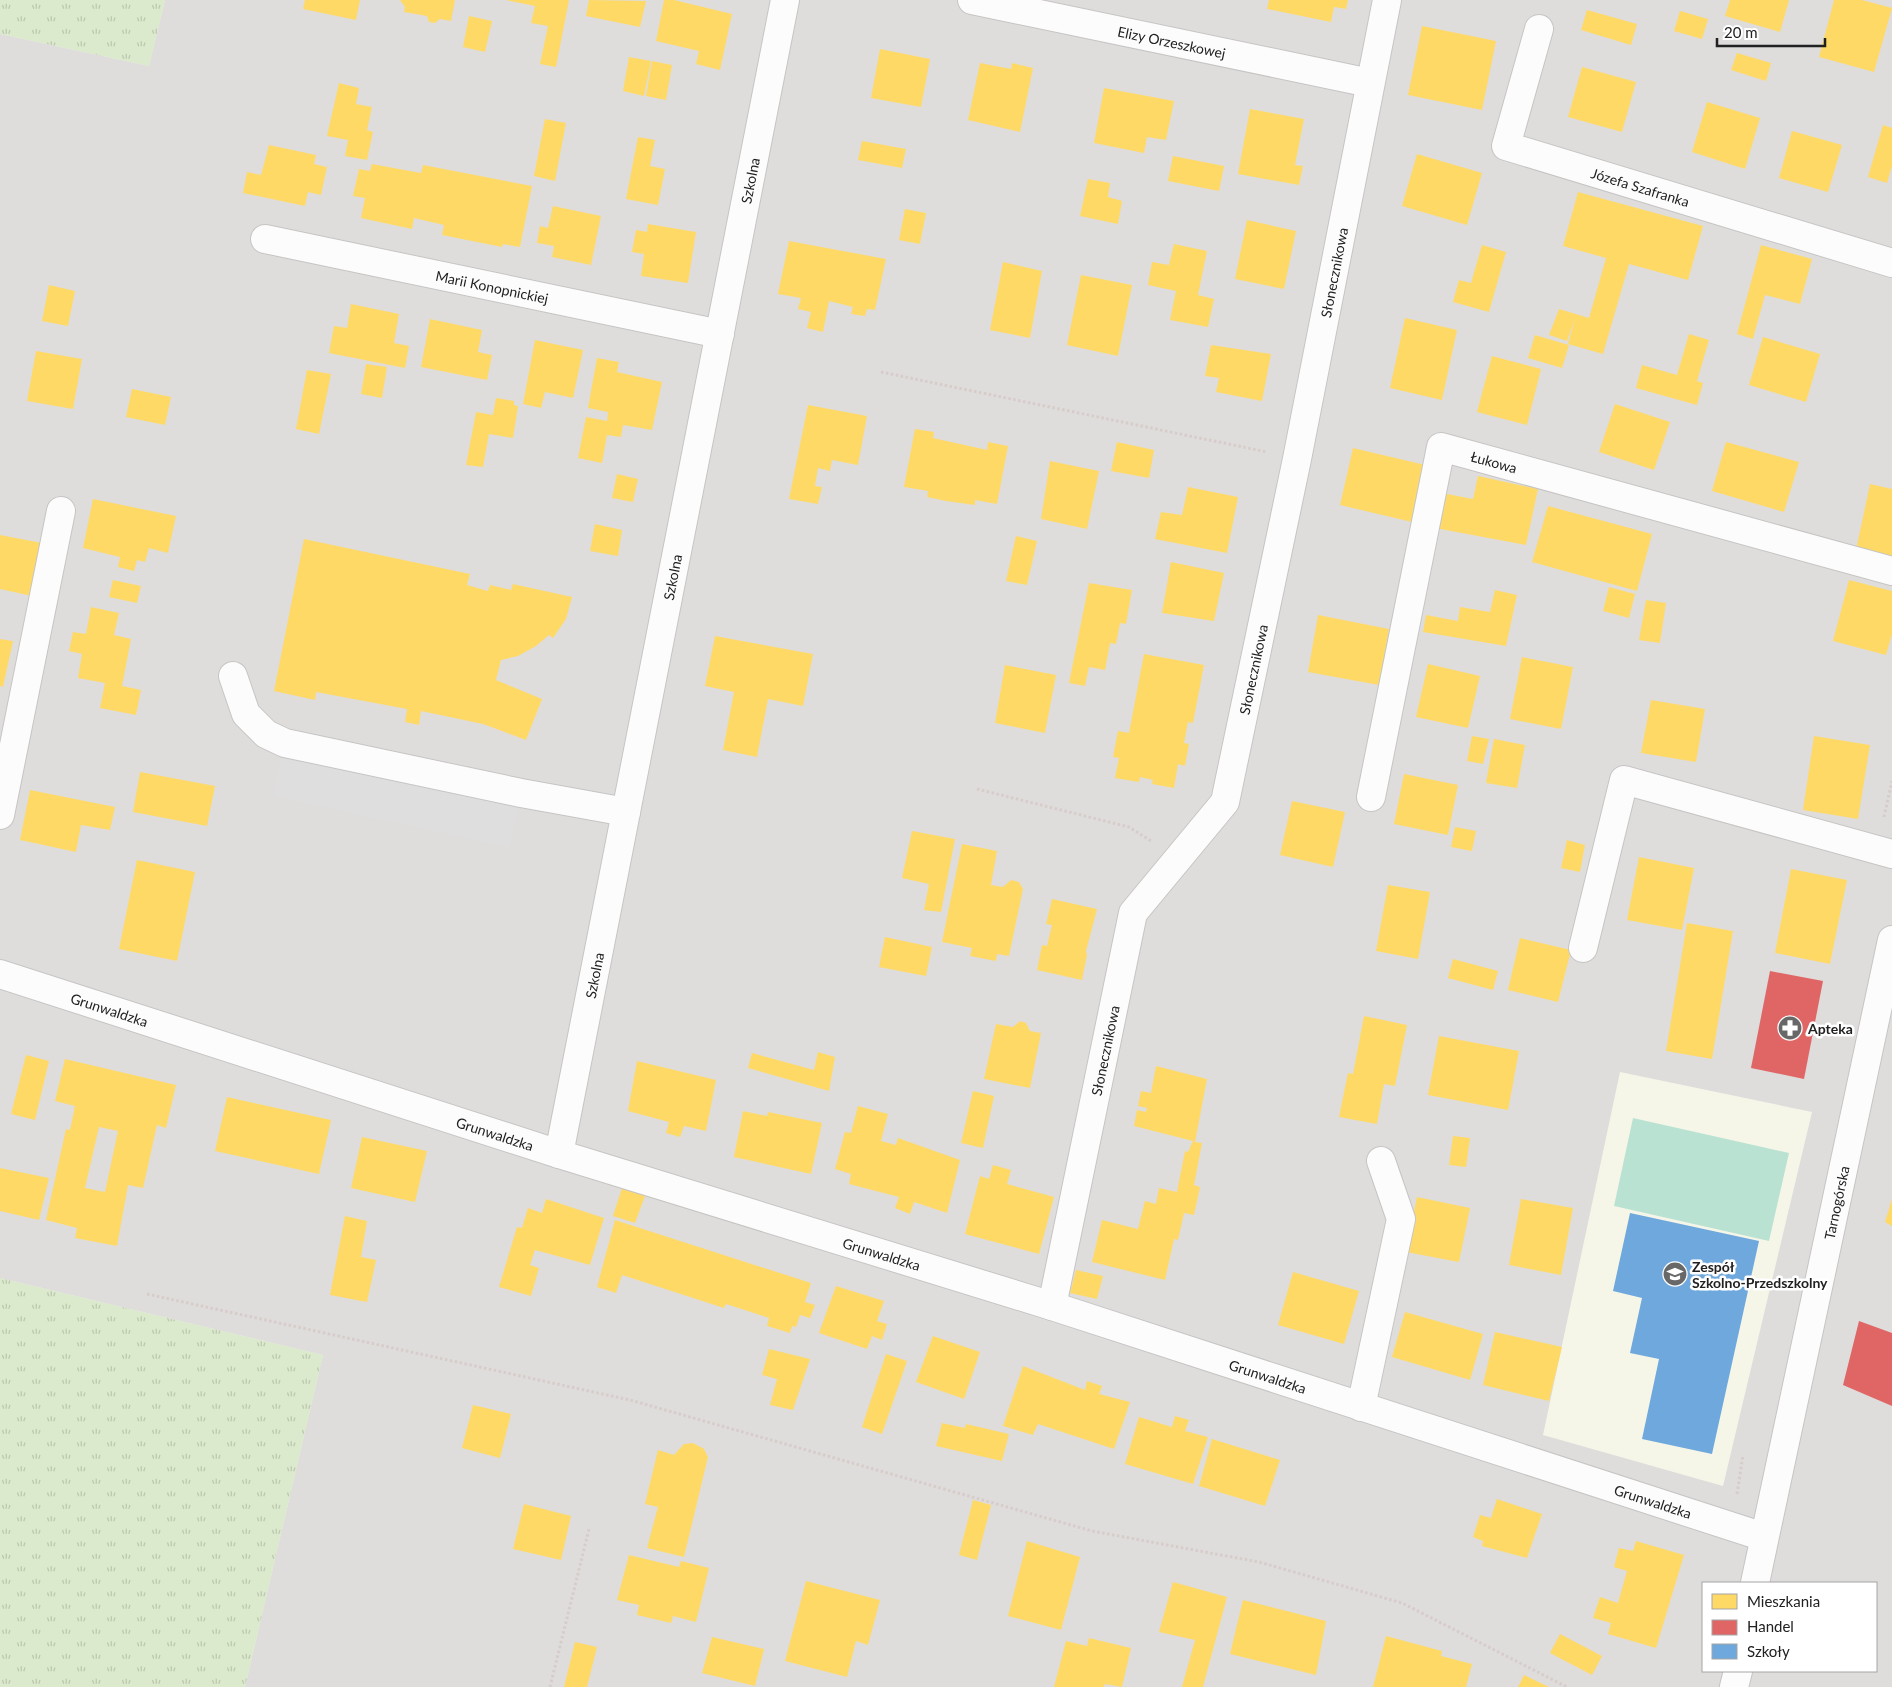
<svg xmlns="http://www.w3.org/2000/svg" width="1892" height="1687" font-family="Lato,sans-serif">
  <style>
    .residential { fill: #dedddc; fill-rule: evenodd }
    .education { fill: #f6f6e8 }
    .grass { fill: url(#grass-tufts) }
    .pitch { fill: #bae2d3 }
    .parking { fill: #dfdede }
    .homes { fill: #ffd966; fill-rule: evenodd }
    .shops { fill: #e06666 }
    .schools { fill: #6fa8dc }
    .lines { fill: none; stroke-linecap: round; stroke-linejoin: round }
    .minor-casing { stroke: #c6c5c4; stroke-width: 30 }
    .path { stroke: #d7ccca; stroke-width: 3; stroke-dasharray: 2.5 2.5; stroke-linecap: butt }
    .minor { stroke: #fdfcfc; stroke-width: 28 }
    .labels { text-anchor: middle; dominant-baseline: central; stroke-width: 5; stroke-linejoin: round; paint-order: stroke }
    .street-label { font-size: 14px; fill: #212121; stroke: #fff }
    .poi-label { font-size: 14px; font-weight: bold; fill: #212121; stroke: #fff; text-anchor: start }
  </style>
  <defs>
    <pattern id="grass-tufts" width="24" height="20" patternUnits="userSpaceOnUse" patternTransform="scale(1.25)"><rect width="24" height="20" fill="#dbe9cc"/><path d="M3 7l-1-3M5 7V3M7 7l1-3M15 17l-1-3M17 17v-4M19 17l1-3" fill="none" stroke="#bcc8af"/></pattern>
  </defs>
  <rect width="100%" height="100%" fill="#efedeb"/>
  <path class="residential" d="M165,0h1727v1687h-1647l78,-332 -323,-77v-1244l149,32zM1703,1583h173v88h-173z"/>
  <path class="education" d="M1620,1072l192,40 -89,374 -180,-51z"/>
  <g class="grass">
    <path d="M0,0h165l-16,66 -149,-32z"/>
    <path d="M0,1278l323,77 -78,332h-245z"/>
  </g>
  <path class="pitch" d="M1633,1118l156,35 -20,88 -155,-35z"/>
  <path class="parking" d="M285,743l236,50 -12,54 -236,-51z"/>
  <g class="homes">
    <path d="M305,0h55l-4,20 -53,-11z"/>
    <path d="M400,0h55l-4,21 -11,-2 -5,4 -6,-1 -2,-6 -23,-4 1,-5z"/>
    <path d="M506,0h63l-13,67 -16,-3 8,-38 -17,-3 4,-17z"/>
    <path d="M589,0l57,1 -6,26 -54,-11z"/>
    <path d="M664,0h10l58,14 -12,56 -24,-6 3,-13 -43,-10z"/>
    <path d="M1269,0h79l-2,9 -12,-2 -3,15 -64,-13z"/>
    <path d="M1730,0h59l-9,32 -55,-16z"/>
    <path d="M1834,0h28l30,8 -18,64 -55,-15z"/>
    <path d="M1587,10l50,14 -6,21 -50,-15z"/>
    <path d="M1680,11l28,8 -6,20 -28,-8z"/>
    <path d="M469,16l23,5 -7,31 -22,-5z"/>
    <path d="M1422,26l74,15 -14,69 -74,-15z"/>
    <path d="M880,49l50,10 -9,48 -50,-9z"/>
    <path d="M1737,53l34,10 -5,18 -35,-11z"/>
    <path d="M629,57l22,4 -7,35 -21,-5z"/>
    <path d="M652,61l20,4 -6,35 -20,-4z"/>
    <path d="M980,63l31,6 1,-6 21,5 -13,64 -52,-12z"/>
    <path d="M1582,67l54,15 -14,50 -54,-15z"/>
    <path d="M339,83l20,5 -3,16 16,3 -5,23 6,2 -6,28 -22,-4 3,-16 -21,-4z"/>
    <path d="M1104,88l70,13 -8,39 -19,-3 -3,16 -50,-10z"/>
    <path d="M1707,102l53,16 -15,51 -53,-17z"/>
    <path d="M1250,109l54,10 -9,46 8,1 -4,19 -61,-11z"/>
    <path d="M545,119l21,4 -11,58 -21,-5z"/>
    <path d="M1883,125l9,3v38l-5,17 -19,-6z"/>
    <path d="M1792,131l50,14 -14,47 -49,-14z"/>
    <path d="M638,137l17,3 -5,26 15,3 -7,36 -32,-6z"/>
    <path d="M862,141l44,8 -4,19 -44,-8z"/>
    <path d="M269,145l47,10 -2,9 13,3 -6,28 -13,-3 -3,14 -62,-13 4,-21 14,3z"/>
    <path d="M1417,154l65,19 -15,52 -65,-19z"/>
    <path d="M1173,156l51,10 -5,25 -51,-10z"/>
    <path d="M372,164l49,9 2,-8 109,21 -12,61 -17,-3 -1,3 -60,-12 2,-10 -30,-7 -2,11 -51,-11 4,-20 -12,-2 6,-27 11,2z"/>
    <path d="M1088,179l22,4 -2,14 14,4 -4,23 -38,-8z"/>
    <path d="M1578,192l125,34 -15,54 -59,-16 -26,90 -35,-10 7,-25 -8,22 -18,-6 10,-26 30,9 17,-60 -43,-12z"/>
    <path d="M553,206l48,10 -10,49 -39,-8 2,-11 -17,-3 3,-17 8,2z"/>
    <path d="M905,209l21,4 -6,31 -21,-4z"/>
    <path d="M1247,220l49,11 -12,58 -49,-10z"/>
    <path d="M648,224l48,8 -8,51 -47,-7 3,-22 -12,-2 4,-22 11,2z"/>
    <path d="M789,241l97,18 -11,51 -8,-1 -2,7 -14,-2 2,-7 -24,-6 -6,31 -16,-4 4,-16 -13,-3 3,-11 -23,-4z"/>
    <path d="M1174,244l33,7 -9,44 16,4 -6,28 -38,-7 6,-29 -28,-6 4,-23 17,3z"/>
    <path d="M1482,245l24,7 -17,60 -36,-10 6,-22 12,3z"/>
    <path d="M1761,245l51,14 -12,45 -35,-9 -12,44 -16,-5z"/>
    <path d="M1003,262l39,9 -12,67 -40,-8z"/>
    <path d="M1081,275l51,10 -14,71 -51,-11z"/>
    <path d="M49,285l26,6 -7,35 -26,-5z"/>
    <path d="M351,304l48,10 -5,29 15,3 -4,22 -76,-15 5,-27 13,2z"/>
    <path d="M1405,318l52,12 -15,70 -52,-12z"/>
    <path d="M430,319l52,11 -4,22 14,3 -5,25 -66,-13z"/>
    <path d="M1689,334l20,6 -12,41 6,2 -6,22 -61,-17 6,-23 35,10z"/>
    <path d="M1535,335l34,10 -7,23 -34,-10z"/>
    <path d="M1763,337l57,17 -14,48 -57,-17z"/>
    <path d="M535,340l48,10 -10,48 -28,-6 -4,16 -18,-4z"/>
    <path d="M1211,345l60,9 -9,47 -46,-9 3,-14 -14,-2z"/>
    <path d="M36,351l46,8 -9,50 -46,-8z"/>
    <path d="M1492,356l49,13 -14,56 -50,-13z"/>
    <path d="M597,358l22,4 -2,10 45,10 -10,48 -29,-5 -2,12 -14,-2 -5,28 -24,-5 8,-41 21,4 1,-9 -20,-4z"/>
    <path d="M366,364l21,3 -5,31 -21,-4z"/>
    <path d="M307,370l24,4 -12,60 -23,-5z"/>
    <path d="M132,389l39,8 -6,28 -39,-8z"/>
    <path d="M496,398l18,3v4l4,1 -5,32 -24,-4 -6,33 -17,-2 10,-53 17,3z"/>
    <path d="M1615,404l55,18 -16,48 -55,-18z"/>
    <path d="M808,405l59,11 -9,49 -26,-5 -2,11 -12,-3 -3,18 7,1 -4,17 -29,-5z"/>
    <path d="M915,429l19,3 -1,6 54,12 1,-8 20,4 -11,58 -22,-4v5l-29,-4 -19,-4 1,-6 -24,-4z"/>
    <path d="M1117,442l37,8 -5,28 -38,-7z"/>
    <path d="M1726,442l73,20 -15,50 -72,-21z"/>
    <path d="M1353,448l72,17 -13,57 -72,-17z"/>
    <path d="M1050,461l49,10 -12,58 -46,-10z"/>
    <path d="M617,474l21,5 -5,23 -21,-4z"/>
    <path d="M1478,476l60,13 -12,56 -91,-17 7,-35 31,6z"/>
    <path d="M1870,484l22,5v68l-36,-7z"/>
    <path d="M1188,487l50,10 -11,56 -72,-14 6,-27 21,3z"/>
    <path d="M93,499l83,17 -8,37 -19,-5 -4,14 -8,-2 -3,11 -16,-4 2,-10 -37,-9z"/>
    <path d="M1548,506l104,28 -15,57 -105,-29z"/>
    <path d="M595,524l27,6 -4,26 -28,-5z"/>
    <path d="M0,535l42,8 -10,53 -32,-7z"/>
    <path d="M1016,536l21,5 -10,44 -21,-4z"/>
    <path d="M304,539l166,35 -3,11 21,6 2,-6 21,5 2,-6 59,13 -6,22 -13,19 -4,-3 -13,11 -18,10 -17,4 -5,20 46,19 -16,41 -43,-16 -62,-13 -2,14 -14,-3 2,-13 -91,-17 -1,8 -41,-9z"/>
    <path d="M1171,562l53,11 -10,48 -52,-8z"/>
    <path d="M113,580l28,6 -4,17 -28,-6z"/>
    <path d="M1849,580l43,11v43l-6,21 -53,-14z"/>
    <path d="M1089,583l43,7 -6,34 -6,-1 -4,21 -6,-1 -5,27 -16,-3 -4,19 -16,-3z"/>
    <path d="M1609,587l26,7 -6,24 -26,-7z"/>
    <path d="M1495,590l22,5 -11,51 -83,-14 3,-17 32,6 2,-14 30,5z"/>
    <path d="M1646,600l20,3 -6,40 -21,-3z"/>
    <path d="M91,607l28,6 -5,22 17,4 -9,47 19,4 -5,25 -36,-7 5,-25 -27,-5 4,-24 -13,-3 4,-19 13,2z"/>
    <path d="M1318,615l71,14 -10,56 -71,-13z"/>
    <path d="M715,636l98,18 -10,52 -35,-7 -11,58 -34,-7 11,-58 -29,-6z"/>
    <path d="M0,639l13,2 -10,46 -3,-1z"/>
    <path d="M1144,654l60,11 -11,58 -5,-1 -4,21 5,1 -4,22 -7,-2 -4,24 -22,-4 1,-4 -13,-3 -1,5 -24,-4 4,-20 -6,-1 5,-26 11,2z"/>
    <path d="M1522,657l51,10 -12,62 -51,-10z"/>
    <path d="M1428,664l52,12 -12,52 -52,-11z"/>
    <path d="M1005,665l51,10 -11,58 -50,-10z"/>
    <path d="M1651,700l54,9 -9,53 -55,-9z"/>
    <path d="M1472,736l17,3 -6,25 -16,-3z"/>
    <path d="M1814,736l56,9 -12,74 -55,-9z"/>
    <path d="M1494,739l31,6 -8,43 -31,-5z"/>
    <path d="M140,772l75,14 -8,40 -74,-14z"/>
    <path d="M1404,774l54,11 -10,50 -54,-11z"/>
    <path d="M30,790l85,17 -5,23 -29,-5 -5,27 -56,-12z"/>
    <path d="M1292,801l53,11 -12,55 -53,-12z"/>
    <path d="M1455,827l21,4 -4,20 -21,-4z"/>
    <path d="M912,831l43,8 -14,73 -17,-2 5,-26 -27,-6z"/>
    <path d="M1567,840l18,5 -5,27 -19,-4z"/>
    <path d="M962,844l35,7 -6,34 12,2 8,-7 8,2 4,7 -14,67 -12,-2 -1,7 -26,-5 2,-8 -30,-6z"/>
    <path d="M1639,857l55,11 -12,62 -55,-10z"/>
    <path d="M137,860l58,12 -18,89 -58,-12z"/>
    <path d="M1791,869l56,11 -17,84 -55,-11z"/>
    <path d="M1388,885l42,7 -12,67 -42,-8z"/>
    <path d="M1052,899l45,10 -11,42 1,4 -5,25 -45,-10 5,-25 5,1 5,-21 -6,-1z"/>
    <path d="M1687,923l46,8 -21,128 -46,-8z"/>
    <path d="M885,937l47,10 -6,29 -47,-9z"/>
    <path d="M1520,938l51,12 -13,52 -50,-12z"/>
    <path d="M1453,959l45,12 -5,19 -45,-12z"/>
    <path d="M1364,1016l43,9 -12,61 -11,-2 -7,40 -38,-7 9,-44 5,1z"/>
    <path d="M1020,1021l6,2 4,8 11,2 -11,55 -46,-9 12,-55 17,3z"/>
    <path d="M1439,1036l80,15 -11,59 -80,-15z"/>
    <path d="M818,1052l17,5 -6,34 -81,-23 4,-15 62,17z"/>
    <path d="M26,1055l23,6 -14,59 -24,-6z"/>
    <path d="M65,1059l111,26 -10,43 -9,-3 -14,63 -15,-3 -11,61 -42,-8 2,-10 -31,-8 20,-91 4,1 5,-24 -20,-5zM99,1127l19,4 -13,61 -20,-4z"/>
    <path d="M637,1061l79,19 -10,51 -22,-5 -4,11 -14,-4 3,-11 -41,-11z"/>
    <path d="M1156,1066l51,13 -12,63 7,1 -8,42 6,2 -6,28 -10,-2 -6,27 -4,-1 -9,41 -73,-18 10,-42 36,9 7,-28 11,3 3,-16 18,4 8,-41 3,1 5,-11 -59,-15 3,-16 9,2 1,-4 -9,-2 3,-15 10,2z"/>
    <path d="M973,1091l21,5 -11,52 -22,-5z"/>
    <path d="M227,1097l104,23 -12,54 -104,-23z"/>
    <path d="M858,1106l30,8 -7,27 15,4 2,-7 62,22 -13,53 -33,-11 -4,12 -15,-6 4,-11 -50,-13 2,-10 -16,-5 10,-37 6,1z"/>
    <path d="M743,1111l24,5 1,-4 54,11 -11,51 -77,-17z"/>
    <path d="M1453,1136l17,2 -4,29 -17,-2z"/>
    <path d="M362,1137l65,14 -12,51 -64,-14z"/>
    <path d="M993,1165l18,5 -4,14 47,13 -15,57 -74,-20 15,-58 9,3z"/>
    <path d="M0,1168l49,10 -10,42 -39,-9z"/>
    <path d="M623,1185l23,8 -11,30 -22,-7z"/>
    <path d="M1417,1197l53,11 -11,54 -53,-10z"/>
    <path d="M546,1199l58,19 -14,47 -55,-15 -5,15 9,3 -8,28 -32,-9 18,-60 5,1 6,-20 14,5z"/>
    <path d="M1521,1199l52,9 -12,67 -52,-10z"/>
    <path d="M1892,1199v27l-7,-4z"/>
    <path d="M345,1216l22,5 -6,36 15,3 -9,42 -37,-7z"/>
    <path d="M615,1220l196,63 -6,19 10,3 -5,13 -10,-3 -4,12 -4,-1 -2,7 -23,-7 2,-8 -43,-14 -2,4 -102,-33 -6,18 -19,-6z"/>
    <path d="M1076,1270l27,6 -6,23 -27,-6z"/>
    <path d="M1293,1272l66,19 -15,53 -66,-19z"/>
    <path d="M836,1286l48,15 -7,20 10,3 -5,16 -10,-4 -5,13 -48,-16z"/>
    <path d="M1405,1312l78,22 -13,46 -78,-23z"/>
    <path d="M1495,1332l67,15 -13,54 -66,-16z"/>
    <path d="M933,1336l47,16 -16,47 -48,-17z"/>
    <path d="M769,1349l41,10 -17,51 -23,-5 7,-26 -15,-4z"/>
    <path d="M886,1354l21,7 -25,73 -20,-7z"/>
    <path d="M1023,1366l62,24 2,-9 15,5 -3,8 31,8 -16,47 -76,-25 -5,11 -30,-9z"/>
    <path d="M473,1405l38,9 -11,44 -38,-10z"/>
    <path d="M1175,1416l14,4 -4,11 23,6 -15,47 -68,-20 14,-47 33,10z"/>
    <path d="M942,1423l23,5 1,-4 43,10 -7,27 -66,-15z"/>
    <path d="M1212,1439l68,21 -15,46 -66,-20z"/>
    <path d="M693,1443l11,6 4,8 -24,100 -37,-9 11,-41 -13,-3 13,-54 16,5 10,-11z"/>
    <path d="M1497,1499l45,15 -15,44 -45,-12 1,-5 -10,-4 7,-22 11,3z"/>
    <path d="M973,1500l18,5 -14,55 -18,-5z"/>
    <path d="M524,1504l47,12 -10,44 -48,-11z"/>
    <path d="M1027,1541l53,16 -19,73 -53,-14z"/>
    <path d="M1636,1541l48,14 -28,93 -48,-14 3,-11 -18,-5 7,-21 18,6 9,-32 -13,-4 5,-19 14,3z"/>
    <path d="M629,1555l50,12 2,-6 28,7 -13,54 -23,-6 -2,7 -34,-8 2,-10 -22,-5z"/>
    <path d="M806,1581l74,19 -12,45 -12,-4 -9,36 -62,-16z"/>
    <path d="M1173,1582l54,15 -24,90h-21l13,-47 -36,-8z"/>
    <path d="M1243,1600l83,21 -10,54 -86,-21z"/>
    <path d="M1560,1634l42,22 -10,19 -42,-22z"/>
    <path d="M1386,1636l56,15 -1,5 31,8 -6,23h-93z"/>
    <path d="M712,1637l52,12 -9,37 -53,-13z"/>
    <path d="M1089,1638l42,10 -9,39 -17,-3 -1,3h-50l12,-46 21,5z"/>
    <path d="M575,1642l22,5 -10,40h-23z"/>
    <path d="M1524,1675l25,12h-31z"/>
  </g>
  <g class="shops">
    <path d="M1770,971l53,10 -19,98 -53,-11z"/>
    <path d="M1859,1321l33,12v73l-49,-21z"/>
  </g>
  <path class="schools" d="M1630,1213l129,28 -47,213 -70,-15 17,-80 -29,-6 12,-55 -29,-7z"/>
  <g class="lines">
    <defs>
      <g id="minor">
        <path id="s1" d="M972,0l398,83"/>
        <path id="s2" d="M1539,29l-33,117 386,117"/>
        <path id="s3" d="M265,239l455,95"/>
        <path d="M233,676l13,38 20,20 19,9 236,50 105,19"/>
        <path id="s4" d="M1371,797l70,-350 451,124"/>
        <path d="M0,815l61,-304"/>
        <path d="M1583,948l41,-168 268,74"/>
        <path id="s5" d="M0,974l559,180 493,152 712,231"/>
        <path id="s6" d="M559,1154l226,-1154"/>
        <path id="s7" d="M1052,1306l81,-393 92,-111 72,-343 90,-459"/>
        <path d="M1361,1407l40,-188 -20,-58"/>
        <path id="s8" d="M1755,1583l137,-643"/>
        <path d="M1734,1687l4,-16"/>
      </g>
    </defs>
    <use href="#minor" class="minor-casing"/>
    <g class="path">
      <path d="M881,372l386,80"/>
      <path d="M977,789l152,38 22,14"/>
      <path d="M1884,817l8,-36"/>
      <path d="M147,1294l483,106 462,131 167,31 143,41 165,84"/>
      <path d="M1737,1494l6,-39"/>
      <path d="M550,1687l39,-158"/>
    </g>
    <use href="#minor" class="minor"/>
  </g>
  <defs>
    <symbol id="pharmacy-disc" viewBox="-11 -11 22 22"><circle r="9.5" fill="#696868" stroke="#fff"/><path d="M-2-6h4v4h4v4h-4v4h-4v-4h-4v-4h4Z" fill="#fff"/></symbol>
    <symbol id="school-disc" viewBox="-11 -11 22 22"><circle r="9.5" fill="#696868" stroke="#fff"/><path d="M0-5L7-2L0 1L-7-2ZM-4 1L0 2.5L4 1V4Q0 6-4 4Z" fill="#fff"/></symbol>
  </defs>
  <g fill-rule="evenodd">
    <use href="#pharmacy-disc" x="1776" y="1014" width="28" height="28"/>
    <use href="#school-disc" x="1661" y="1260" width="28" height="28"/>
  </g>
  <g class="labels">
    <g class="street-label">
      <text stroke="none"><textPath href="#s1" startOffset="204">Elizy Orzeszkowej</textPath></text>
      <text stroke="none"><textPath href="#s6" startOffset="992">Szkolna</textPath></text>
      <text stroke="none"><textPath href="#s2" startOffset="262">Józefa Szafranka</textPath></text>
      <text stroke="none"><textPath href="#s7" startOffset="1086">Słonecznikowa</textPath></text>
      <text stroke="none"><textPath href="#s3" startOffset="232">Marii Konopnickiej</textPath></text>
      <text stroke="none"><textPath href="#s4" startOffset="412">Łukowa</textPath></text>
      <text stroke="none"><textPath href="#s6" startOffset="588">Szkolna</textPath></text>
      <text stroke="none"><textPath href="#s7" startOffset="681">Słonecznikowa</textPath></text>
      <text stroke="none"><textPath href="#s6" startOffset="182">Szkolna</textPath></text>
      <text stroke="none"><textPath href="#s5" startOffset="115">Grunwaldzka</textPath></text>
      <text stroke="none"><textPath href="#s7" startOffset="261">Słonecznikowa</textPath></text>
      <text stroke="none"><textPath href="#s5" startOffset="520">Grunwaldzka</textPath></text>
      <text stroke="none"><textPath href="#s8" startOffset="389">Tarnogórska</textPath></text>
      <text stroke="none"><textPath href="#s5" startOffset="925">Grunwaldzka</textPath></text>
      <text stroke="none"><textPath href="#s5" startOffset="1330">Grunwaldzka</textPath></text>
      <text stroke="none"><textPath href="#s5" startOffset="1735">Grunwaldzka</textPath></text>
    </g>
    <g class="poi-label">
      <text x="1808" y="1028">Apteka</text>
      <text x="1692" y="1266">Zespół<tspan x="1692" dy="16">Szkolno-Przedszkolny</tspan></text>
    </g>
  </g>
  <rect x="1702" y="1582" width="175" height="90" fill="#ffffff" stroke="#a6a6a6"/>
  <rect x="1712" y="1594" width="25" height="15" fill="#ffd966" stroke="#a6a6a6"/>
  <text x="1747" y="1607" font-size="15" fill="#212121">Mieszkania</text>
  <rect x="1712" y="1620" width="25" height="15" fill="#e06666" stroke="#a6a6a6"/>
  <text x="1747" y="1632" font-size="15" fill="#212121">Handel</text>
  <rect x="1712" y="1644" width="25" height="15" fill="#6fa8dc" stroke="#a6a6a6"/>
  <text x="1747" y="1657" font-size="15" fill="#212121">Szkoły</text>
  <path d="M1717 38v8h108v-8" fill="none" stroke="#212121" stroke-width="2.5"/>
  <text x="1724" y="38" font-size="15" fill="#212121" stroke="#ffffff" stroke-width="4" paint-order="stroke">20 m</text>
</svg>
